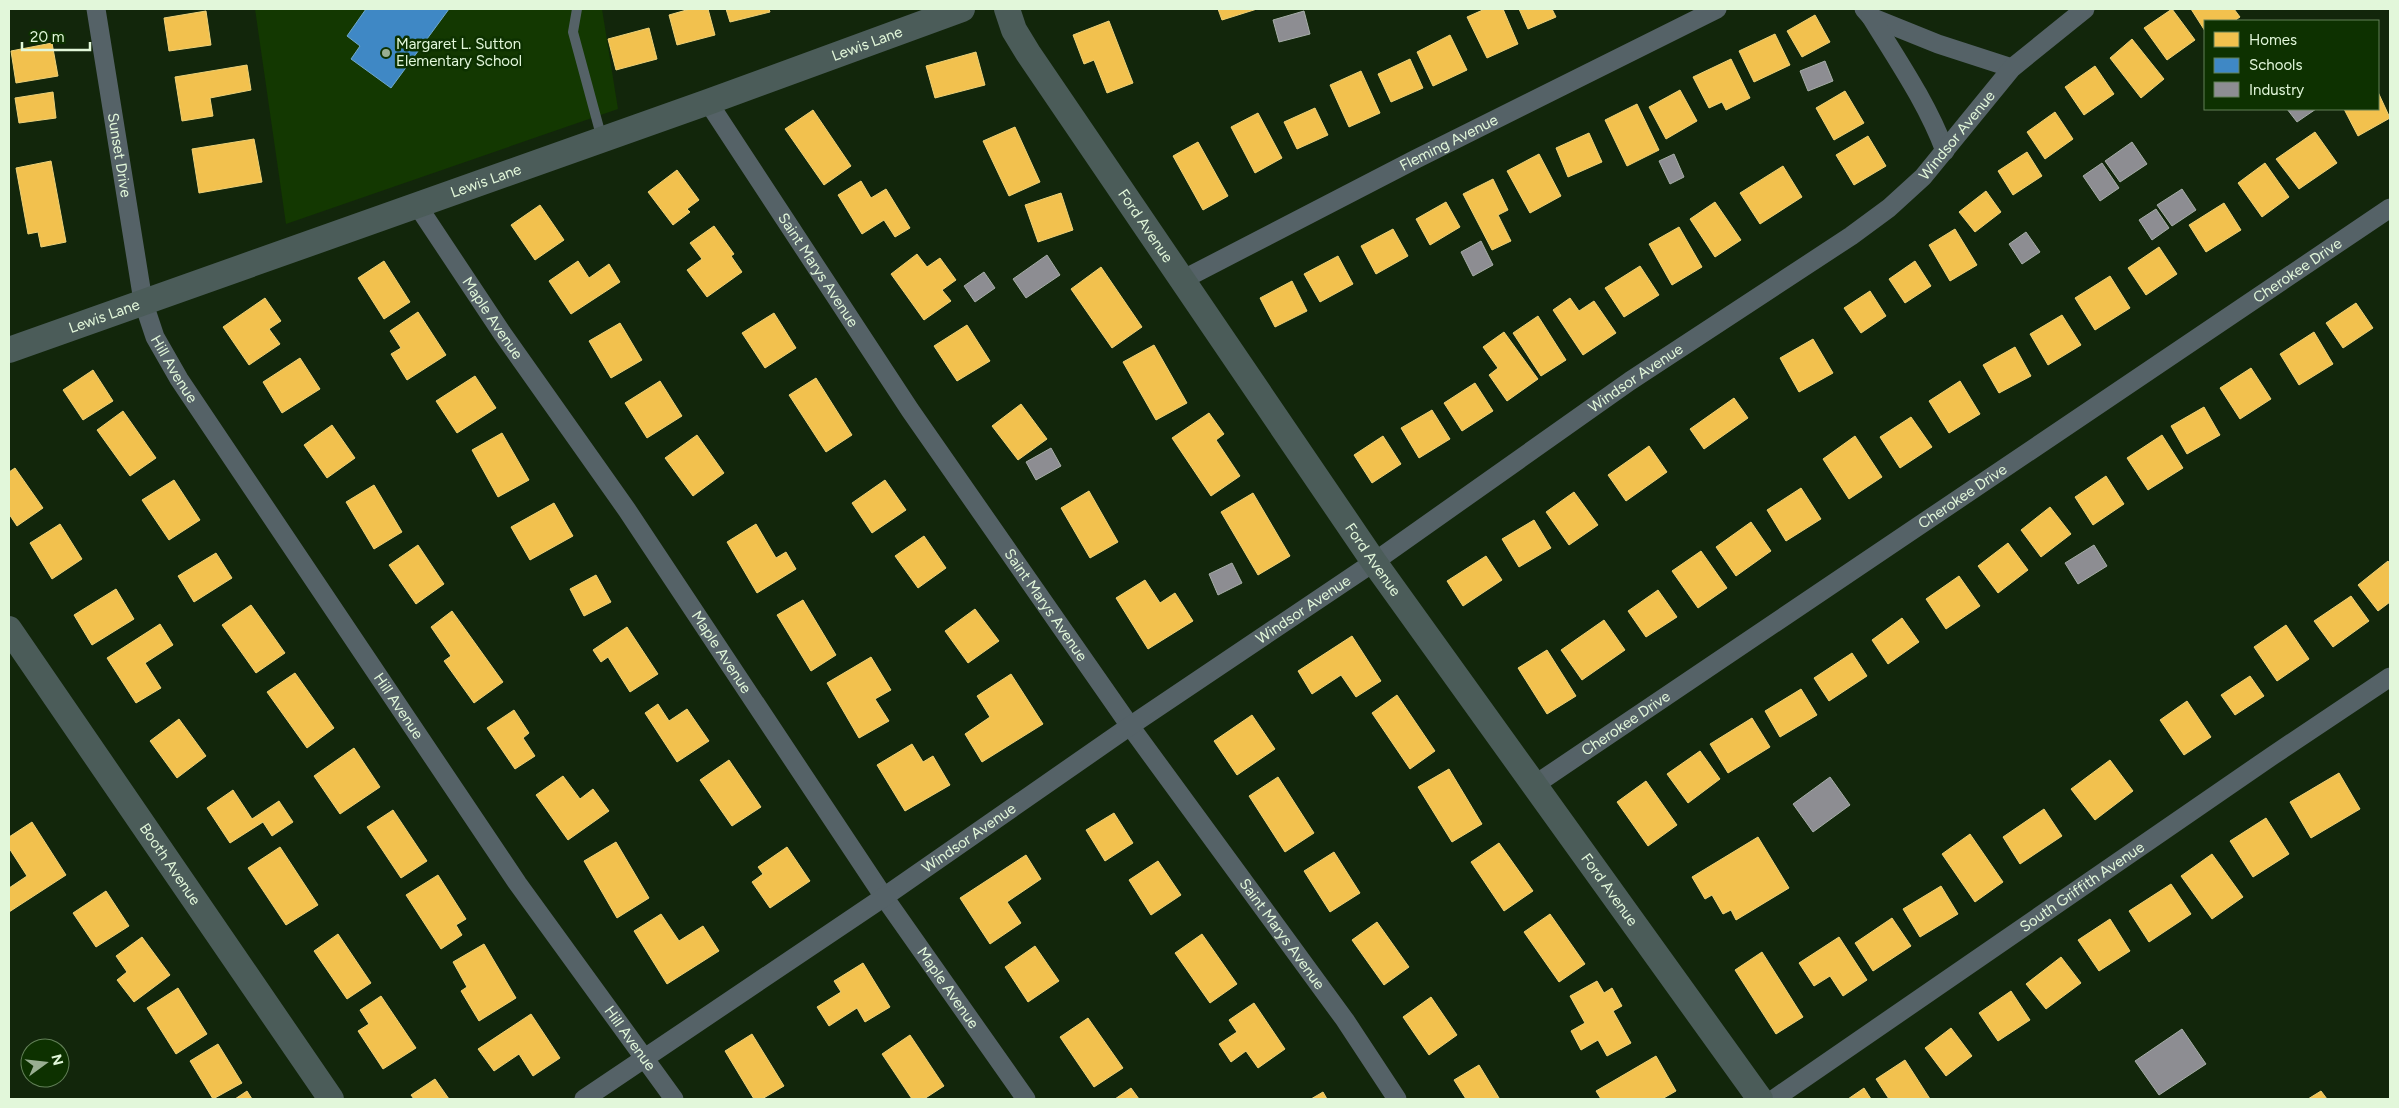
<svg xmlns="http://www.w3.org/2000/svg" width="2399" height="1108" font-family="Figtree,sans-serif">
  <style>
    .built { fill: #133801 }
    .homes { fill: #f2c14e; stroke: #edd178 }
    .schools { fill: #3f88c5; stroke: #70a9cb }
    .industry { fill: #8d8d92; stroke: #a6ada8 }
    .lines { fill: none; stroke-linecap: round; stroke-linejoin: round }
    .lane { stroke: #556267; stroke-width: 10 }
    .street { stroke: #556267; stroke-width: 19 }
    .secondary { stroke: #4b5c59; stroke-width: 26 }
    .poi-dot { fill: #99ae92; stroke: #0d3100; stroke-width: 2 }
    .labels { text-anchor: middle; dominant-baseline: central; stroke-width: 5; stroke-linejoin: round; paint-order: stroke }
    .poi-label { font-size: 15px; fill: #e2f7da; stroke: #0d3100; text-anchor: start }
    .street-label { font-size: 15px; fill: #e2f7da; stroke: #0d3100 }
  </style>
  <rect width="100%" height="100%" fill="#12260b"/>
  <path class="built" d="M255,9h347l16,100 -332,115z"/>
  <g class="homes">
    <path d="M690,9h18l7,26 -38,10 -8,-30z"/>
    <path d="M726,9h43l1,3 -40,10z"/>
    <path d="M1218,9h39l-35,11z"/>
    <path d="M1485,9h18l15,35 -31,14 -20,-41z"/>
    <path d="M1519,9h33l4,8 -28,12z"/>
    <path d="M2172,9l23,31 -28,20 -23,-32z"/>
    <path d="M2191,9h43l6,8 -6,4h-29v10z"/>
    <path d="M206,11l5,34 -42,6 -5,-33z"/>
    <path d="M1815,15l15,27 -28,15 -15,-26z"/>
    <path d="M1109,21l24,62 -26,10 -13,-33 -10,4 -11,-29z"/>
    <path d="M649,28l8,31 -41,11 -8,-31z"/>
    <path d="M1775,34l15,31 -36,17 -15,-31z"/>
    <path d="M1450,35l17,35 -34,16 -16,-34z"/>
    <path d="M2132,39l32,40 -23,19 -31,-40z"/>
    <path d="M52,43l6,33 -42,7 -5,-32z"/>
    <path d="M976,52l9,33 -50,13 -9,-32z"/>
    <path d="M1410,59l13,29 -32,14 -13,-28z"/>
    <path d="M1731,59l19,39 -24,12 -4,-8 -13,6 -16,-31z"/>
    <path d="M247,65l4,25 -41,8 3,18 -31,5 -7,-44z"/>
    <path d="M2095,66l19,28 -30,21 -19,-28z"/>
    <path d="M1361,71l19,42 -31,14 -19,-42z"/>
    <path d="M1680,90l17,31 -31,18 -17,-32z"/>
    <path d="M1845,91l19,32 -30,17 -18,-32z"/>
    <path d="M53,92l3,26 -37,5 -4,-25z"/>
    <path d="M2378,92l12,26 -32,18 -14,-27h34z"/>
    <path d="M1637,104l22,46 -32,16 -22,-46z"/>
    <path d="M1315,108l13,27 -31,14 -13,-27z"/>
    <path d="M813,110l38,56 -27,19 -39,-56z"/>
    <path d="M2055,112l18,27 -28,20 -18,-27z"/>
    <path d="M1258,113l24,45 -27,15 -24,-46z"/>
    <path d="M1015,127l25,55 -31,14 -26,-55z"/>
    <path d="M2315,132l22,31 -38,26 -23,-30z"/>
    <path d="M1589,133l13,29 -34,15 -12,-29z"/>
    <path d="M1868,136l18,30 -32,19 -18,-30z"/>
    <path d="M254,139l8,43 -63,11 -7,-44z"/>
    <path d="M1198,142l30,54 -25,14 -30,-54z"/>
    <path d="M2027,152l15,24 -29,19 -15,-24z"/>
    <path d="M1539,154l22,42 -31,17 -23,-42z"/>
    <path d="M51,161l15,81 -25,5 -3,-15 -10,2 -12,-66z"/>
    <path d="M2265,163l24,34 -27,20 -24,-34z"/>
    <path d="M1783,166l19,31 -42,27 -20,-31z"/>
    <path d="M677,170l22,30 -12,9 3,3 -17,13 -25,-33z"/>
    <path d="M1493,179l15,31 -10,5 13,26 -19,9 -29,-56z"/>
    <path d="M861,181l10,17 15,-9 24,39 -15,9 -11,-17 -22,14 -24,-39z"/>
    <path d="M1986,191l15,21 -26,20 -16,-20z"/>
    <path d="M1061,193l12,37 -35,12 -13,-37z"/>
    <path d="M1446,202l14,25 -30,18 -14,-26z"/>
    <path d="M1715,202l26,38 -26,17 -25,-38z"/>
    <path d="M2224,203l17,27 -35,22 -17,-27z"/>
    <path d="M540,205l24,35 -29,20 -24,-35z"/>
    <path d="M714,226l20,28 -3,2 11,16 -35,25 -20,-27 15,-11 -12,-16z"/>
    <path d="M1679,227l23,40 -30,18 -23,-41z"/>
    <path d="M1393,229l15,27 -32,18 -15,-28z"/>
    <path d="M1955,229l22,36 -27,16 -21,-36z"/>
    <path d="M2159,247l18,27 -31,21 -18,-27z"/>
    <path d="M917,254l10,13 13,-9 16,22 -14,10 9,11 -27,19 -33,-46z"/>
    <path d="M1338,256l15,28 -33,18 -16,-28z"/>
    <path d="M384,261l26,41 -26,17 -26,-41z"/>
    <path d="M578,261l11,17 20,-14 11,18 -49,32 -22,-33z"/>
    <path d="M1915,261l16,25 -26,17 -16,-24z"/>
    <path d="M1640,266l19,29 -35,22 -19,-29z"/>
    <path d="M1101,267l41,60 -30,21 -41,-59z"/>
    <path d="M2110,276l20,32 -35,22 -20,-32z"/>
    <path d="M1292,281l15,30 -32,16 -15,-29z"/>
    <path d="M1870,291l16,25 -25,17 -17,-25z"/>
    <path d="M265,298l16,23 -12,8 11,15 -31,21 -26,-38z"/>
    <path d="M1570,298l9,13 15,-10 22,32 -33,22 -30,-45z"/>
    <path d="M2356,303l17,25 -30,20 -17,-25z"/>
    <path d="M418,312l28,43 -39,25 -16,-26 10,-6 -11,-17z"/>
    <path d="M774,313l22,35 -31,20 -23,-35z"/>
    <path d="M2062,315l19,30 -33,20 -18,-31z"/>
    <path d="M1538,316l28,44 -25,16 -28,-43z"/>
    <path d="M620,323l22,37 -31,18 -22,-37z"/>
    <path d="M967,325l23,36 -33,20 -23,-35z"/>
    <path d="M1504,332l34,47 -31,22 -18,-26 9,-7 -15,-21z"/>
    <path d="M2314,332l19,32 -34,21 -19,-31z"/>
    <path d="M1813,339l20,34 -34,19 -19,-34z"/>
    <path d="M1154,345l33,58 -31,17 -33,-58z"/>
    <path d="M2015,347l16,29 -32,17 -16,-28z"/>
    <path d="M300,358l20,31 -38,24 -19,-31z"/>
    <path d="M2251,368l20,31 -31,20 -20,-31z"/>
    <path d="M93,370l20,31 -30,19 -20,-30z"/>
    <path d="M475,376l21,32 -39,25 -21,-32z"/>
    <path d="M816,378l36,57 -26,17 -37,-57z"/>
    <path d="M660,381l22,35 -35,22 -22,-35z"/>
    <path d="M1960,381l20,33 -31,19 -20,-32z"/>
    <path d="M1475,383l18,28 -31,20 -18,-28z"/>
    <path d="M1734,398l14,20 -44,31 -14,-20z"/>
    <path d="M1021,404l26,35 -29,21 -26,-34z"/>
    <path d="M2204,407l16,28 -33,19 -16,-28z"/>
    <path d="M1432,410l18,29 -31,19 -18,-30z"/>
    <path d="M123,411l33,47 -26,18 -33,-46z"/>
    <path d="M1209,413l15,21 -8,6 24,36 -29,20 -39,-58z"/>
    <path d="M1911,417l21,30 -32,21 -20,-31z"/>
    <path d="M332,425l23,33 -28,20 -23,-33z"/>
    <path d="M502,433l27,47 -31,17 -26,-47z"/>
    <path d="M697,435l27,38 -31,23 -28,-38z"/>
    <path d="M2162,435l21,33 -35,22 -21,-32z"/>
    <path d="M1383,436l18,28 -29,19 -18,-28z"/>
    <path d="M1855,436l27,41 -33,22 -26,-40z"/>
    <path d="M1649,446l18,26 -41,29 -18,-26z"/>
    <path d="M15,468l28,40 -26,18 -8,-12v-42z"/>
    <path d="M2106,476l18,28 -31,21 -18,-28z"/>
    <path d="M174,480l26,40 -31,20 -27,-40z"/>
    <path d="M885,480l21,30 -34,23 -20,-30z"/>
    <path d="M374,485l28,47 -28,17 -28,-47z"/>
    <path d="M1801,488l20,31 -35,22 -19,-31z"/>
    <path d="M1089,491l29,51 -28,16 -29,-50z"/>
    <path d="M1574,492l24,33 -29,20 -23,-33z"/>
    <path d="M1253,493l37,63 -32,19 -37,-63z"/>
    <path d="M554,503l19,33 -43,24 -19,-33z"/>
    <path d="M2050,507l21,27 -30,23 -20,-27z"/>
    <path d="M1534,520l17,28 -32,19 -17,-28z"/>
    <path d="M1751,522l20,29 -35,25 -20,-29z"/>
    <path d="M60,524l22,35 -30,20 -22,-36z"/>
    <path d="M756,524l20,34 10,-6 10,17 -39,24 -30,-51z"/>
    <path d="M924,536l22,32 -28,20 -23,-32z"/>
    <path d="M2008,543l20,27 -30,23 -20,-27z"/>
    <path d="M418,545l26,39 -28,20 -27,-39z"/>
    <path d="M1701,551l26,37 -29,20 -26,-37z"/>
    <path d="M216,553l16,25 -38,24 -16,-26z"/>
    <path d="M1486,556l16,24 -39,26 -16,-25z"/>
    <path d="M2388,561l2,3v38l-12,9 -20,-26z"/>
    <path d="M596,575l15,27 -27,14 -14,-27z"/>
    <path d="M1959,576l21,30 -34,23 -20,-30z"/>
    <path d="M1145,580l15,23 15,-10 18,28 -45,28 -32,-51z"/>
    <path d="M116,589l18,30 -42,26 -18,-30z"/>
    <path d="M1658,590l19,27 -31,20 -18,-26z"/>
    <path d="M2351,596l18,25 -36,26 -19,-26z"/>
    <path d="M803,600l33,55 -25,16 -34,-56z"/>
    <path d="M251,605l34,48 -29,20 -34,-48z"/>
    <path d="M975,609l24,32 -31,22 -23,-32z"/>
    <path d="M452,611l51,71 -29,21 -30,-42 7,-5 -20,-29z"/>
    <path d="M1902,618l17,24 -31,22 -16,-24z"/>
    <path d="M1604,620l21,30 -43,30 -21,-30z"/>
    <path d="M160,624l13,21 -28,18 16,25 -25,15 -29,-45z"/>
    <path d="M2286,625l23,34 -32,22 -23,-34z"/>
    <path d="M627,627l31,47 -28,18 -22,-35 -7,5 -8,-12z"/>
    <path d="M1352,636l29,45 -25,16 -15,-22 -29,19 -14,-23z"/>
    <path d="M1547,650l29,46 -29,18 -29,-46z"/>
    <path d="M1852,653l15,23 -38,25 -15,-23z"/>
    <path d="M871,657l20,33 -16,9 14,22 -30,17 -32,-55z"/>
    <path d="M295,673l39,55 -27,20 -40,-56z"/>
    <path d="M1011,674l32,50 -61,38 -17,-28 25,-17 -13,-21z"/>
    <path d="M2250,676l14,20 -29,19 -14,-20z"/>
    <path d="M1801,689l16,26 -37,22 -15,-26z"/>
    <path d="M1397,695l38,56 -25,18 -38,-56z"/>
    <path d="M2187,701l24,36 -27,18 -24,-35z"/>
    <path d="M658,704l11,17 18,-12 22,32 -32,21 -32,-49z"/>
    <path d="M514,710l15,23 -6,5 12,18 -20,13 -28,-41z"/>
    <path d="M1252,715l23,34 -38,26 -23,-34z"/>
    <path d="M1752,718l18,29 -42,26 -18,-29z"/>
    <path d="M179,719l27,37 -29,22 -27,-37z"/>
    <path d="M912,744l11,18 10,-6 17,29 -45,26 -28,-46z"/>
    <path d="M354,748l26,39 -40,27 -26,-38z"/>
    <path d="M1700,751l20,28 -32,24 -21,-29z"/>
    <path d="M729,760l32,47 -29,19 -32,-46z"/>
    <path d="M2110,760l23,31 -38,29 -24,-31z"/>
    <path d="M1449,769l33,55 -30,18 -34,-55z"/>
    <path d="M2339,773l21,36 -49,29 -21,-36z"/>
    <path d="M563,776l17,23 13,-10 16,22 -41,29 -32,-45z"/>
    <path d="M1278,777l36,56 -29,19 -36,-56z"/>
    <path d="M1646,781l31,44 -29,21 -31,-44z"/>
    <path d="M233,790l19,29 27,-18 14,21 -21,14 -9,-14 -33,21 -23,-35z"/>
    <path d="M2044,809l18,27 -42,28 -17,-27z"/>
    <path d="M393,810l34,51 -26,17 -34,-51z"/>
    <path d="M1114,813l19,30 -28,18 -19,-31z"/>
    <path d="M2266,818l23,36 -36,23 -23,-36z"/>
    <path d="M32,822l34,53 -57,37v-24l18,-12 -18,-28v-11z"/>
    <path d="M1970,834l33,48 -28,20 -33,-48z"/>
    <path d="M1758,837l31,51 -53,32 -5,-10 -8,4 -11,-19 -7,4 -13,-22z"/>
    <path d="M616,842l33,56 -32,20 -33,-57z"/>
    <path d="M1499,843l34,48 -29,20 -33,-49z"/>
    <path d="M280,847l38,58 -32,20 -38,-57z"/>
    <path d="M787,847l23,34 -40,27 -18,-26 11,-8 -5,-7z"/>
    <path d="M1334,852l26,41 -30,19 -26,-41z"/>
    <path d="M2212,854l31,43 -31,22 -31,-43z"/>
    <path d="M1026,855l15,24 -34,23 14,21 -31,21 -30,-46z"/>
    <path d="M1158,861l23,34 -30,20 -22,-35z"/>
    <path d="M438,875l28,44 -10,6 6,10 -21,14 -35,-54z"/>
    <path d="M2171,884l20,30 -42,28 -20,-31z"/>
    <path d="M1941,886l17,28 -38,23 -17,-28z"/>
    <path d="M106,891l23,35 -33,21 -23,-34z"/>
    <path d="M661,914l18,27 24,-15 16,25 -52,33 -33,-53z"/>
    <path d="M1550,914l35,50 -26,18 -35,-50z"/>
    <path d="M1892,918l19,28 -38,25 -18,-28z"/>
    <path d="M2110,919l20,32 -31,20 -21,-31z"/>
    <path d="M1377,922l32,45 -25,18 -32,-45z"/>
    <path d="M338,934l33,49 -24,16 -33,-48z"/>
    <path d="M1202,934l35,50 -27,19 -35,-50z"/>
    <path d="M142,937l28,38 -36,27 -17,-22 10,-8 -11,-16z"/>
    <path d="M1839,937l28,43 -24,16 -13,-20 -16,10 -15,-23z"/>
    <path d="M484,944l32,54 -37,23 -18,-30 6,-4 -14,-25z"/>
    <path d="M1035,946l24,35 -31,21 -23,-35z"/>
    <path d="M1762,952l41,65 -27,17 -41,-64z"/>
    <path d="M2061,957l20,26 -35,26 -20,-25z"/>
    <path d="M863,963l27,44 -25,15 -8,-14 -28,18 -12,-19 24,-15 -7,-11z"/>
    <path d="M1597,981l7,12 8,-5 10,18 -9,5 18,32 -24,13 -9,-16 -17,10 -10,-19 14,-8 -15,-27z"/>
    <path d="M178,988l29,46 -31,20 -29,-46z"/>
    <path d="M2011,991l19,29 -32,21 -19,-28z"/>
    <path d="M381,996l35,52 -33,21 -25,-38 11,-7 -9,-14z"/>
    <path d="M1431,997l26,38 -28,20 -26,-38z"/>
    <path d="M1254,1003l31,46 -27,19 -12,-17 -15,11 -12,-18 18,-12 -8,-12z"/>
    <path d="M531,1014l29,44 -27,18 -14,-22 -25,17 -16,-22z"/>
    <path d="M1088,1018l35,50 -29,19 -34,-50z"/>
    <path d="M1951,1028l21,28 -26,20 -21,-28z"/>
    <path d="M752,1034l32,52 -22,13h-8l-29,-48z"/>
    <path d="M910,1035l34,51 -20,13h-12l-30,-45z"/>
    <path d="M218,1044l24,39 -29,16 -23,-38z"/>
    <path d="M1656,1056l20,35 -14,8h-61l-5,-8z"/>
    <path d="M1905,1060l25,39h-41l-13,-20z"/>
    <path d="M1479,1065l20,33 -1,1h-32l-12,-19z"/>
    <path d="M435,1079l14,20h-35l-3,-4z"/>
    <path d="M1131,1088l8,11h-24z"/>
    <path d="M1864,1088l7,11h-23z"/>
    <path d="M247,1091l5,8h-17z"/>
    <path d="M2321,1091l6,8h-19z"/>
    <path d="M1323,1092l4,7h-16z"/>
  </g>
  <path class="schools" d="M366,9h83l-58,79 -40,-29 9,-13 -13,-10z"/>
  <g class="industry">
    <path d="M1304,11l6,23 -31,8 -6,-22z"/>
    <path d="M1825,61l8,20 -25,10 -8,-20z"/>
    <path d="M2287,109h29l-19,13z"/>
    <path d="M2132,142l15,22 -27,18 -15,-21z"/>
    <path d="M1674,154l10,23 -14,7 -11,-23z"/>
    <path d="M2102,163l17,25 -19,13 -17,-25z"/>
    <path d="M2182,189l14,21 -24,16 -15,-21z"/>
    <path d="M2156,209l13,19 -17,12 -13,-20z"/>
    <path d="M2026,232l14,20 -18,12 -13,-20z"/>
    <path d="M1481,241l12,24 -20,11 -12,-24z"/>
    <path d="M1047,255l13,20 -34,23 -13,-19z"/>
    <path d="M984,272l11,16 -20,14 -11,-16z"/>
    <path d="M1051,448l10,18 -25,14 -10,-18z"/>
    <path d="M2094,545l13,21 -29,18 -13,-21z"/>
    <path d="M1232,563l10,20 -24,12 -9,-21z"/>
    <path d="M1830,777l20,28 -37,27 -20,-28z"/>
    <path d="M2182,1029l24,35 -47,31 -24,-34z"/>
  </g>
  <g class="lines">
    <path class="lane" d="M577,9l-4,23 29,107"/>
    <g class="street">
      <path id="s1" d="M96,9l47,292 12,36 24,42 339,505 156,215"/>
      <path d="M1864,9l7,8 67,27 74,24"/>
      <path d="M1871,17c27,44 56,86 74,134"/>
      <path id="s2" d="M708,102l202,308 220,316 215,294 52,79"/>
      <path id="s3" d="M417,205l85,128 125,177 257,387 142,202"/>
      <path id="s4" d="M1182,280l234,-121 301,-150"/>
      <path id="s5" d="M1533,786l857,-578"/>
      <path id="s6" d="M584,1099l300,-202 246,-171 244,-164 256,-181 221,-145 38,-28 34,-31 89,-109 73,-59"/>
      <path id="s7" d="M1774,1099l498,-343 118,-79"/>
    </g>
    <g class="secondary">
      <path id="s8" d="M1007,9l7,21 14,23 346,509 386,537"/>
      <path id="s9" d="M9,350l699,-248 254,-93"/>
      <path id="s10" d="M9,629l322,470"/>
    </g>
  </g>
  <circle class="poi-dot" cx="386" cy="53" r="5"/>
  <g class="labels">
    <g class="poi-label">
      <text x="396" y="44">Margaret L. Sutton<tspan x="396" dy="17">Elementary School</tspan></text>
    </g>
    <g class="street-label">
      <text stroke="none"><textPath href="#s9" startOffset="911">Lewis Lane</textPath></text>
      <text stroke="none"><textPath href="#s6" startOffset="1680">Windsor Avenue</textPath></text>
      <text stroke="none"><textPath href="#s4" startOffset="300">Fleming Avenue</textPath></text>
      <text stroke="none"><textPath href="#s1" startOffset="148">Sunset Drive</textPath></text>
      <text stroke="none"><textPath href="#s9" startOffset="506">Lewis Lane</textPath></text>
      <text stroke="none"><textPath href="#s8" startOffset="258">Ford Avenue</textPath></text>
      <text stroke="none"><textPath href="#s2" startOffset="201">Saint Marys Avenue</textPath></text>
      <text stroke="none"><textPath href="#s5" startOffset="922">Cherokee Drive</textPath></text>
      <text stroke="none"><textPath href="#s9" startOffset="101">Lewis Lane</textPath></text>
      <text stroke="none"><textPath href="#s3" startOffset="136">Maple Avenue</textPath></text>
      <text stroke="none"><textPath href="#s1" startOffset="371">Hill Avenue</textPath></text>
      <text stroke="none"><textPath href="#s6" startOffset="1275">Windsor Avenue</textPath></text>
      <text stroke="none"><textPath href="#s5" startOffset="518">Cherokee Drive</textPath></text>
      <text stroke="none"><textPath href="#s8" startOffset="662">Ford Avenue</textPath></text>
      <text stroke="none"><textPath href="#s2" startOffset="606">Saint Marys Avenue</textPath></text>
      <text stroke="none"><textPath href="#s6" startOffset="870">Windsor Avenue</textPath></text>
      <text stroke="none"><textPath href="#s3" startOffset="541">Maple Avenue</textPath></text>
      <text stroke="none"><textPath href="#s1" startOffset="776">Hill Avenue</textPath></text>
      <text stroke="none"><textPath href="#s5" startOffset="112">Cherokee Drive</textPath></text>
      <text stroke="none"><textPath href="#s6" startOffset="465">Windsor Avenue</textPath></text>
      <text stroke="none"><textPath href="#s10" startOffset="285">Booth Avenue</textPath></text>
      <text stroke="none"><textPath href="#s7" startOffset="374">South Griffith Avenue</textPath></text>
      <text stroke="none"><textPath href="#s8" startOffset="1068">Ford Avenue</textPath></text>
      <text stroke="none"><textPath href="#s2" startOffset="1011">Saint Marys Avenue</textPath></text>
      <text stroke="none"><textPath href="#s3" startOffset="946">Maple Avenue</textPath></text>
      <text stroke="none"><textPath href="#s1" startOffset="1181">Hill Avenue</textPath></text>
    </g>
  </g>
  <rect width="2399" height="1108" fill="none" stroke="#e2f7da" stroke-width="20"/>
  <rect x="2204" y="20" width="175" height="90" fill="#0d3100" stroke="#628057"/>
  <rect x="2214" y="32" width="25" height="15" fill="#f2c14e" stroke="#628057"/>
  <text x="2249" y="45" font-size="15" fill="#e2f7da">Homes</text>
  <rect x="2214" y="58" width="25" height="15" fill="#3f88c5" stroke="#628057"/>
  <text x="2249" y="70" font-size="15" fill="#e2f7da">Schools</text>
  <rect x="2214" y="82" width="25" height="15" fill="#8d8d92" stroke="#628057"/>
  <text x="2249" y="95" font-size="15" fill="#e2f7da">Industry</text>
  <g transform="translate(45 1063) rotate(75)"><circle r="24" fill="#0d3100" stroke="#628057"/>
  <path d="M0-4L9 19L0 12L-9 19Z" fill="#99ae92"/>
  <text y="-8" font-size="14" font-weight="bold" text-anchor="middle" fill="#e2f7da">N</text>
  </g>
  <path d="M22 42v8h68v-8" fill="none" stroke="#e2f7da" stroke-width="2.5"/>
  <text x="30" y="42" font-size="15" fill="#e2f7da" stroke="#0d3100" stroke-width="4" paint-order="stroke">20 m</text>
</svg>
